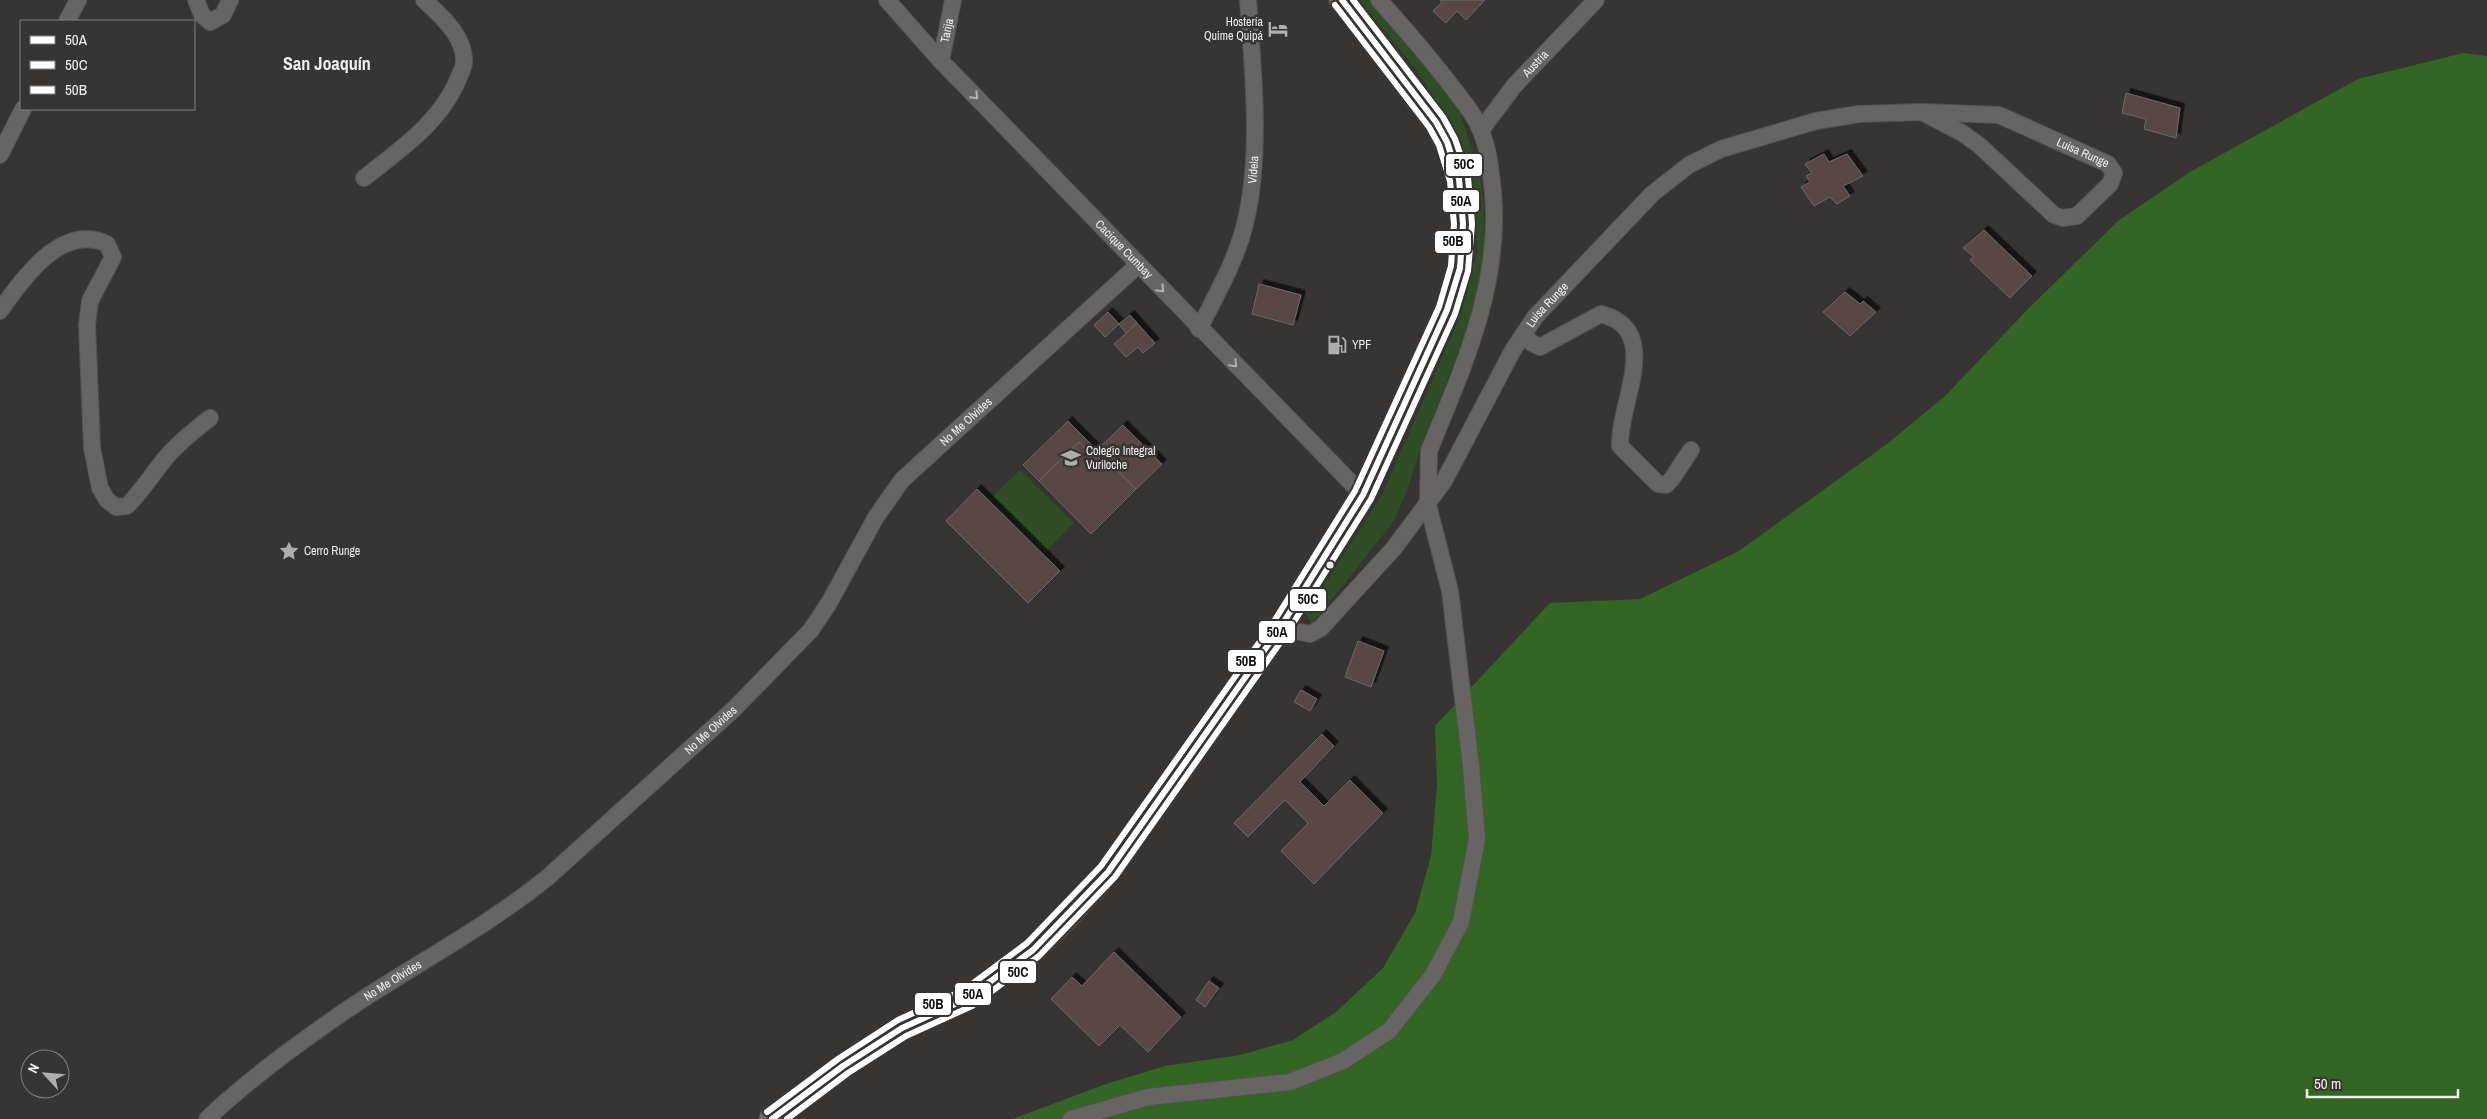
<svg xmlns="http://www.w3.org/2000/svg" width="2487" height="1119" font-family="'Archivo Narrow',sans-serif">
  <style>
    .green { fill: #2f4e26 }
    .forest { fill: #326622 }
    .building { fill: #584645; stroke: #6c6a69; filter: url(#shadow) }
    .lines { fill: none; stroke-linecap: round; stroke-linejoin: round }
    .street-casing { stroke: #555352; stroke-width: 18 }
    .primary-casing { stroke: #555352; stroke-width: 27 }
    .street { stroke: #676564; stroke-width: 16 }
    .primary { stroke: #726968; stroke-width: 25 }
    .bus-1-casing { stroke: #383432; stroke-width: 10 }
    .bus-2-casing { stroke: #383432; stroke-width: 10 }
    .bus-3-casing { stroke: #383432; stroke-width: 10 }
    .bus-1 { stroke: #fff; stroke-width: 6 }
    .bus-2 { stroke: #fff; stroke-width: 6 }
    .bus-3 { stroke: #fff; stroke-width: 6 }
    .oneway { stroke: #b3b0af }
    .bus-dot { fill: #f1eeed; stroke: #383432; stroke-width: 2 }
    .labels { text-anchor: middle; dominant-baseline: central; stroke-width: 5; stroke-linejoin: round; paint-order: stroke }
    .poi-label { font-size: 12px; fill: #f1eeed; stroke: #383432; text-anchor: start }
    .street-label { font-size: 12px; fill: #f1eeed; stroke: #383432 }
    .district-label { font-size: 18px; font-weight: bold; fill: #f1eeed; stroke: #383432 }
    .line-badge { stroke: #383432; stroke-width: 2 }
    .pale-badge-label { font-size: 14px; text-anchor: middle; font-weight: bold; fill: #111 }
  </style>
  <defs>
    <filter id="shadow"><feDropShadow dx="4.5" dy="-4.5" stdDeviation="0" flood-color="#0009"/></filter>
  </defs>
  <rect width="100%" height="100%" fill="#373533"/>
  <g class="green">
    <path d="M1359,0h12l53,62 36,51 18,54 6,39v66l-15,53 -51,130 -10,33 -15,34 -81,102 -6,-10 77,-121 77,-176 17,-64 -4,-61 -7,-31 -18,-43 -32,-49z"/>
    <path d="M1020,470l54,53 -28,28 -54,-54z"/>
  </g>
  <path class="forest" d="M2463,53l24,3v1063h-1474l93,-35 59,-18 75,-11 53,-15 43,-28 47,-44 32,-55 16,-57 6,-71 -2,-59 115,-123 90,-4 99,-48 148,-107 58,-48 83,-87 90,-88 72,-49 168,-93z"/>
  <g class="building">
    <path d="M1440,0h45l-19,20 -9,-9 -11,12 -13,-12 9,-9z"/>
    <path d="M2126,93l54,15 -4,30 -32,-9 2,-10 -24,-6z"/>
    <path d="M1824,154l5,8 18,-8 16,22 -20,10 7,10 -13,8 -7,-7 -16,9 -13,-19 9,-5 -4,-6 6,-3 -7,-9z"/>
    <path d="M1984,230l48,46 -22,22 -40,-38 4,-3 -11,-9z"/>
    <path d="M1259,284l42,11 -8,30 -41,-11z"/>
    <path d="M1845,292l15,12 3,-3 13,11 -26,24 -27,-24z"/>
    <path d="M1108,312l11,12 -14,13 -11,-12z"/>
    <path d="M1130,315l7,8 -11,10 -7,-9z"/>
    <path d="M1137,323l18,20 -12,10 -5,-6 -12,10 -12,-13z"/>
    <path d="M1068,421l40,40 -5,5 -24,-24 -40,39 -16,-16z"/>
    <path d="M1123,425l39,39 -26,25 -39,-39z"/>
    <path d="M1079,442l24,24 5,-5 28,28 -45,45 -52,-53z"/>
    <path d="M977,489l83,82 -32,32 -82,-82z"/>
    <path d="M1358,641l26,10 -13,36 -26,-10z"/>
    <path d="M1301,690l16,9 -7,12 -16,-9z"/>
    <path d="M1322,734l12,12 -34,36 24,24 26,-26 33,33 -69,71 -33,-33 27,-28 -23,-23 -37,37 -14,-14z"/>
    <path d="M1114,952l67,65 -33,35 -28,-27 -21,21 -48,-47 21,-22 10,9z"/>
    <path d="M1209,981l10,7 -14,19 -9,-7z"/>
  </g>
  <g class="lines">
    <defs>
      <g id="street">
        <path d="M196,0l6,15 8,7 13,-7 7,-15"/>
        <path id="s1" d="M887,0l54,61 422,434"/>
        <path d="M67,21l11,-21"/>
        <path id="s2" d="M941,61l12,-61"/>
        <path id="s3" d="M1481,130l33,-44 82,-86"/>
        <path d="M0,155l23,-46"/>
        <path d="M364,178c37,-29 78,-57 95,-101 2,-5 5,-10 5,-15 1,-26 -23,-46 -40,-62"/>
        <path d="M0,311c22,-32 62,-89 107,-67l6,13 -23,44 -3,24 5,123 8,40 7,12 9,7 11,-1c14,-14 24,-30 37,-46 13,-16 29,-29 46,-42"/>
        <path id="s4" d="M1199,329c17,-34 37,-68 46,-105 17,-68 8,-154 3,-224"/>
        <path d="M1523,335l9,8 8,4 61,-33c63,16 17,90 19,132l38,38 8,1 5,-5 20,-30"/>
        <path id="s5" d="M1280,628l30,6 11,-6 73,-80 50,-67 69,-131 22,-33 117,-123 37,-29 32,-16 95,-28 43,-7 63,-2 77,3 109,49 6,9 -4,11 -33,32 -14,2 -9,-3 -75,-70 -17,-12 -40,-21"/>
        <path id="s6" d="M207,1119c45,-43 98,-81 150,-116 64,-42 132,-78 191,-126l186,-168 77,-79 18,-27 47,-86 26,-37 236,-215"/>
        <path d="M1071,1119l77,-22 142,-15 53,-21 46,-30 44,-56 28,-53 16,-83 -6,-73 -21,-175 -22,-86 1,-54c34,-84 72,-165 64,-258 -2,-21 -4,-42 -12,-62 -6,-16 -19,-31 -29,-44 -23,-31 -48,-59 -73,-87"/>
      </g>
      <path id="primary" d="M772,1119l71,-53 59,-38 66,-30 65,-48 33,-33 42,-45 172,-244 83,-133 84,-185 13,-42 3,-44 -4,-45 -12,-37 -11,-20 -94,-122"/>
    </defs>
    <use href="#street" class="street-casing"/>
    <use href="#primary" class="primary-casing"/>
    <use href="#street" class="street"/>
    <use href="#primary" class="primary"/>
    <defs>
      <path id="bus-1" d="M772,1119l71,-53 59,-38 66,-30 65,-48 75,-78 172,-244 83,-133 84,-185 13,-42 3,-44 -4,-45 -12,-37 -11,-20 -94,-122"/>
      <path id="bus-2" d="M787,1119l61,-46 58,-37 66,-30 67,-50 76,-79 172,-244 84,-134 84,-185 13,-43 4,-47 -4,-47 -13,-38 -12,-22 -90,-117"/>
      <path id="bus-3" d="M767,1112l71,-53 60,-39 66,-30 63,-47 74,-77 172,-243 82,-132 84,-184 12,-41 3,-42 -4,-43 -11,-36 -10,-18 -94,-122"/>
    </defs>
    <use href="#bus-1" class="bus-1-casing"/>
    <use href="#bus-2" class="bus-2-casing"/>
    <use href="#bus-3" class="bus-3-casing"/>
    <use href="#bus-1" class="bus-1"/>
    <use href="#bus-2" class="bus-2"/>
    <use href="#bus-3" class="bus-3"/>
  </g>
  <defs><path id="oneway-chevron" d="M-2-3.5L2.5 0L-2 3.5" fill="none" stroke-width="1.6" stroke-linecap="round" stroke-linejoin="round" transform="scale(1.25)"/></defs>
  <g class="oneway">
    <use href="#oneway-chevron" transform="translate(975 96) rotate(46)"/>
    <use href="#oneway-chevron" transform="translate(1161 289) rotate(46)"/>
    <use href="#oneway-chevron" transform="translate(1234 364) rotate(46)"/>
  </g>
  <defs>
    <symbol id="hotel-bare" viewBox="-9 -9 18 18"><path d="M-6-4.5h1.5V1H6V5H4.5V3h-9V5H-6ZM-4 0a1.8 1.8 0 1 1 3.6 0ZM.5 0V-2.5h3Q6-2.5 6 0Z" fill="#b0adac" stroke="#383432" stroke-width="2.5" paint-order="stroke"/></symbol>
    <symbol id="fuel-bare" viewBox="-9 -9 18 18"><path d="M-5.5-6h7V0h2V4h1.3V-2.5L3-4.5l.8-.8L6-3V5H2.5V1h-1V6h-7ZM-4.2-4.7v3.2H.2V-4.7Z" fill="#b0adac" stroke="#383432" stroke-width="2.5" paint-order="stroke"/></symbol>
    <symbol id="school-bare" viewBox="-9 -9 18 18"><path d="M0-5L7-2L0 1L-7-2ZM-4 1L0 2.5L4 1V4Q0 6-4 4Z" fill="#b0adac" stroke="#383432" stroke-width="2.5" paint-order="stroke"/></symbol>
    <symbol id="sight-bare" viewBox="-9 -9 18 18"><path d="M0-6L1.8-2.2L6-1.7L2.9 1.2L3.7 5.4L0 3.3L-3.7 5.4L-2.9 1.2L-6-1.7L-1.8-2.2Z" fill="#b0adac" stroke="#383432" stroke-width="2.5" paint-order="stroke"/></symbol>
  </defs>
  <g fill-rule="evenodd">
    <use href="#hotel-bare" x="1264" y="15" width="28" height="28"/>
    <use href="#fuel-bare" x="1323" y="331" width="28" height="28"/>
    <use href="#school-bare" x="1057" y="444" width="28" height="28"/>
    <use href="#sight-bare" x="275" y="537" width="28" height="28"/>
  </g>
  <circle class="bus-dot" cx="1330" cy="565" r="4.5"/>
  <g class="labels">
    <g class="poi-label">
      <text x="1263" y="22" text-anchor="end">Hostería<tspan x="1263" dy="14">Quime Quipá</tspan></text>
      <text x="1352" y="345">YPF</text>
      <text x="1086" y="451">Colegio Integral<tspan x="1086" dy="14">Vuriloche</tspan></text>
      <text x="304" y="551">Cerro Runge</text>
    </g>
    <g class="street-label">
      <text stroke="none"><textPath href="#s2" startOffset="31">Tarija</textPath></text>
      <text stroke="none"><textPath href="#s3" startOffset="86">Austria</textPath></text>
      <text stroke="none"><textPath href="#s5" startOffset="1050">Luisa Runge</textPath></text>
      <text stroke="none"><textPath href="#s4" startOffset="170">Videla</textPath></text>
      <text stroke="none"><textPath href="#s1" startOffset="344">Cacique Cumbay</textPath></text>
      <text stroke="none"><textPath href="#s5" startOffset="440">Luisa Runge</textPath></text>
      <text stroke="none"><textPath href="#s6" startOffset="1042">No Me Olvides</textPath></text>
      <text stroke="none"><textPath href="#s6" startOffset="638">No Me Olvides</textPath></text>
      <text stroke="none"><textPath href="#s6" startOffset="232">No Me Olvides</textPath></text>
    </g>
    <g class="district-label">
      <text x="327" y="63">San Joaquín</text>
    </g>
  </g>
  <g class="line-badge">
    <rect x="1445" y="153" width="38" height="24" rx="5" fill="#fff"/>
    <rect x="1442" y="189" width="38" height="24" rx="5" fill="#fff"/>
    <rect x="1434" y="230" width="38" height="24" rx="5" fill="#fff"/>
    <rect x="1289" y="588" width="38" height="24" rx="5" fill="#fff"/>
    <rect x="1258" y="620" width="38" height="24" rx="5" fill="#fff"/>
    <rect x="1227" y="649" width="38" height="24" rx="5" fill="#fff"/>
    <rect x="999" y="960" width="38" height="24" rx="5" fill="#fff"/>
    <rect x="954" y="982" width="38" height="24" rx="5" fill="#fff"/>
    <rect x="914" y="992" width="38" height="24" rx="5" fill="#fff"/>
  </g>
  <g class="pale-badge-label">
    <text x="1464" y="169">50C</text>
    <text x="1461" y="206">50A</text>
    <text x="1453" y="246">50B</text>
    <text x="1308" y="604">50C</text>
    <text x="1277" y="637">50A</text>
    <text x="1246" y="666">50B</text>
    <text x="1018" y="977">50C</text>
    <text x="973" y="999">50A</text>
    <text x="933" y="1009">50B</text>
  </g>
  <rect x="20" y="20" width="175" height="90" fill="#383432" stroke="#827e7d"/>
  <rect x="30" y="36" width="25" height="8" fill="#ffffff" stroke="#827e7d"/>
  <text x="65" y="45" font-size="15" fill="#f1eeed">50A</text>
  <rect x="30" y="61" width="25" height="8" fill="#ffffff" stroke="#827e7d"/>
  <text x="65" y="70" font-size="15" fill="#f1eeed">50C</text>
  <rect x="30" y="86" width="25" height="8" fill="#ffffff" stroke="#827e7d"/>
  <text x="65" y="95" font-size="15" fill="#f1eeed">50B</text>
  <g transform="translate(45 1074) rotate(296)"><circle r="24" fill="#383432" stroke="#827e7d"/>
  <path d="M0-4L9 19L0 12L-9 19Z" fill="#b0adac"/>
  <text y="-8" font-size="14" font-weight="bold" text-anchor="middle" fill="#f1eeed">N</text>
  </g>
  <path d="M2307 1089v8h151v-8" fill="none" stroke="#f1eeed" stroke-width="2.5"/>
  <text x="2314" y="1089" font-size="15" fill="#f1eeed" stroke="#383432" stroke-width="4" paint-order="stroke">50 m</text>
</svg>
